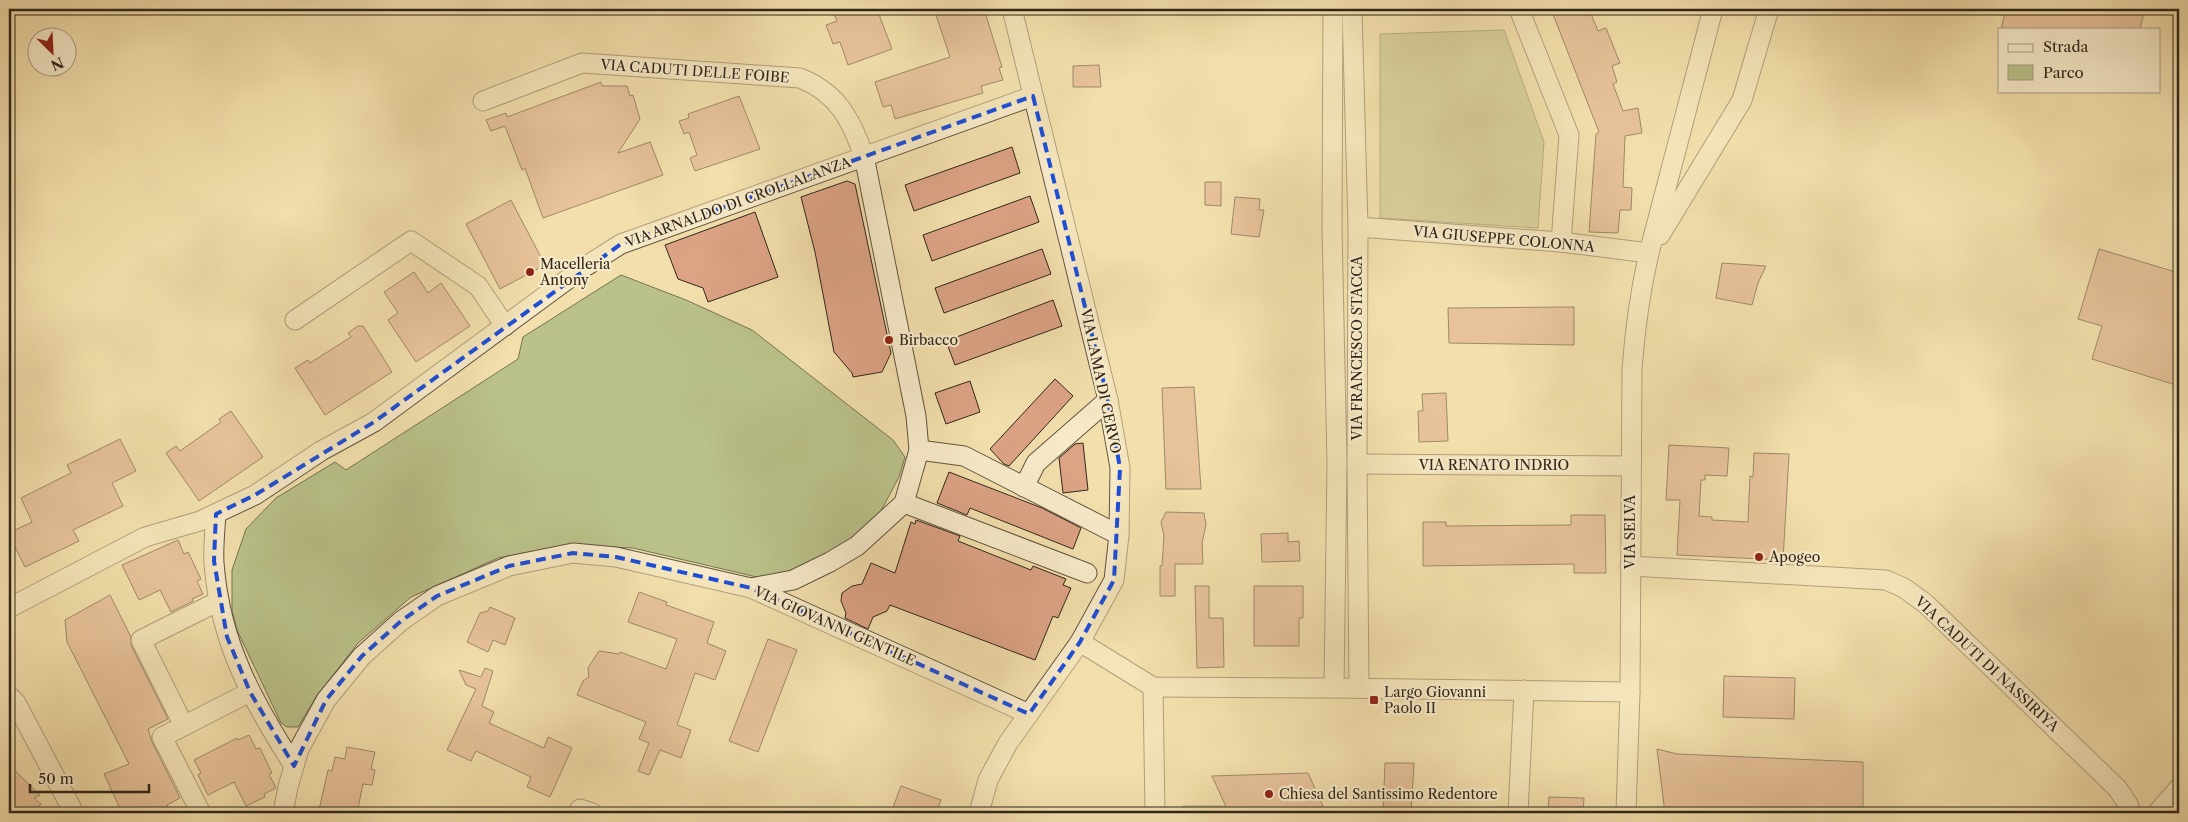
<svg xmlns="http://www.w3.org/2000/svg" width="2188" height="822" font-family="'Libre Caslon Text',serif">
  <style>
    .green { fill: #bac289; stroke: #747452 }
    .building { fill: #dca385; stroke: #2f261c }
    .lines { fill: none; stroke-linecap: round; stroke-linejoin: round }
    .minor-casing { stroke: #605440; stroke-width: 21 }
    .minor { stroke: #f7eac9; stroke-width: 19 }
    .marked { fill: none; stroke: #1d4ed8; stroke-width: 4; stroke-dasharray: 10 6; stroke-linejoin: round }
    .poi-dot { fill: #8f2418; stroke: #f7eac9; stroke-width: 2 }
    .labels { text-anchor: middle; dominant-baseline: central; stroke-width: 4.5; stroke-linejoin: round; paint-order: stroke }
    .street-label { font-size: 14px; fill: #2f261c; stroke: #f7eac9 }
    .poi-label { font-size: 14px; fill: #2f261c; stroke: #f7eac9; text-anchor: start }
  </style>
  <rect width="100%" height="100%" fill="#f2dfac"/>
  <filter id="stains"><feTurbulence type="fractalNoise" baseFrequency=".004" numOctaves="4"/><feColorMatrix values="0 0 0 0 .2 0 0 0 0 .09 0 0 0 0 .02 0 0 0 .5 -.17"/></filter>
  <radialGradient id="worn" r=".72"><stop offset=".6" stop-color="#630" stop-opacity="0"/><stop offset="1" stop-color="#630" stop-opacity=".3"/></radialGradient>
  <g class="green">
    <path d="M1504,30l40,112 -6,86 -158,-10v-184z"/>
    <path d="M621,275l65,25 66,30 141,110 12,17 -6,20 -18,34 -17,21 -60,37 -43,9 -128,-30 -68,-3 -67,13 -87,39 -53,46 -42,54 -18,30h-11l-6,-4 -44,-93 -5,-20v-40l14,-41 30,-31 59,-36 11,8 172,-111 5,-22z"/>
    <path d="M1183,806h42l1,7h-43z"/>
  </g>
  <g class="building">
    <path d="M832,9h45l15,40 -44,16 -8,-23 -7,2 -7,-19 11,-4z"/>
    <path d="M934,9h50l18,58 -3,1 4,12 -22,6 2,7 -88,26 -4,-14 -8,2 -8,-25 75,-25z"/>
    <path d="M1551,9h38l9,22 8,-3 14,35 -8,3 5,16 -4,2 10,27 15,-3 4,25 -17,3 -2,51 9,1 -1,22h-11l-2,23 -29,-1 7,-98 3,-2z"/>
    <path d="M2006,9h139l-5,20h-139z"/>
    <path d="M1099,65l2,22h-28v-21z"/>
    <path d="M601,82l1,4h25l3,10 3,-1 7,24 -22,34 32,-11 13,33 -120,43 -18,-50 -3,2 -17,-44 -14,5 -5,-11 20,-7 1,4z"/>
    <path d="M739,96l21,53 -65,22 -5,-13 7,-3 -8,-23 -5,2 -5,-13 10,-3 -1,-4z"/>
    <path d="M1012,147l8,26 -106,38 -9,-26z"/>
    <path d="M847,181l8,3 36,169 -9,19 -29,5 -1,-4 -18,-21 -19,-100 -14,-55z"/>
    <path d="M1205,182h16v24l-16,-1z"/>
    <path d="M1030,196l9,26 -107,39 -9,-26z"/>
    <path d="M1235,197l25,2 -1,11h5l-5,27 -28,-3z"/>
    <path d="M511,200l34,65 -45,24 -34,-65z"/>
    <path d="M755,212l23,65 -70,25 -5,-14 -25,-9 -13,-34z"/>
    <path d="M1042,249l9,25 -107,39 -9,-25z"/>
    <path d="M2099,249l80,24v113l-87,-27 10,-33 -24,-7z"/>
    <path d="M1722,263l44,3 -8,17 -6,22 -36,-7z"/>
    <path d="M414,272l14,21 13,-10 29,43 -54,36 -28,-42 10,-7 -14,-21z"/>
    <path d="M1053,300l9,26 -107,39 -9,-24z"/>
    <path d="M1574,307v38l-125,-2 -1,-35z"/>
    <path d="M358,326h5l29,46 -67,43 -30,-47 13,-8 2,3 41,-26 -3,-4z"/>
    <path d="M1055,379l18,17 -64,70 -5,-2 -14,-15z"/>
    <path d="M970,381l10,31 -34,12 -11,-31z"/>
    <path d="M1194,387l7,102h-35l-4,-101z"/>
    <path d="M1446,393l2,48 -29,1 -1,-31h5l-1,-17z"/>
    <path d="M231,411l32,46 -64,44 -33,-48 10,-7 4,5 41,-29 -2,-3z"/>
    <path d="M120,439l16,32 -24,12 11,23 -50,24 6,11 -54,26 -16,-32v-2l23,-11 -11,-24 50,-25 -4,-8z"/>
    <path d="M1083,443l5,47 -25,3 -4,-35 16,-14z"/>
    <path d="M1669,445l60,3 -2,28 -22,-1v5h-4l-2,36 13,1v3l36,2 2,-46 3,1 1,-24 35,1 -6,106 -106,-5 3,-55h-14z"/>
    <path d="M949,472l93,36 39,20 -8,21 -103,-41 -3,7 -30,-12z"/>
    <path d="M1166,512l38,1 2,12 -4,18 1,21h-28v32h-15v-30h2l2,-30 -3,-14z"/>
    <path d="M1571,515h34l1,58h-32v-9l-151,2v-44h23v4l125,-1z"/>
    <path d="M916,520l44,16 -2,5 73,29 2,-4 33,13 -3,6 8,3 -13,30 -5,-2 -18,44 -145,-55 -3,6 -14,6 -5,12 -23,-11 1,-5 -5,-12 1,-8 10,-7 10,-2 9,-21 24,10 16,-51 4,2z"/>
    <path d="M1288,533v9l11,-1 1,20 -38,1 -1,-28z"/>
    <path d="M178,540l6,14 4,-2 13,27 -4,2 6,13 -11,5 1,2 -22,11 -11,-22 -21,10 -17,-35z"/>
    <path d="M1195,586h14v32h14l1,49 -27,1z"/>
    <path d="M1254,586h49v32h-4v28h-45z"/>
    <path d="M639,592l28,10 -1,3 48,17 -7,21 19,8 -11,29 -20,-7 -18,52 14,5 -10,28 -21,-8 -11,25 -11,-4 11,-28 -10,-4 7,-17 -69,-27 6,-14 6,-4 -1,-9 11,-17 20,3 1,-2 46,17 11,-30 -49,-17z"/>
    <path d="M110,595l21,42v8l37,74 -20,10 4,13 28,56 -13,7 4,8h-49l-18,-39 25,-10 -62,-122 -2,-22z"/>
    <path d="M490,607l25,11 -10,27 -12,-5 -5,12 -21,-10 13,-29 8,-2z"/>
    <path d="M768,639l29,11 -39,102 -29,-11z"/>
    <path d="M485,668l8,3 -11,35 12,6 -5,11 55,25 4,-11 24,11 -22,49 -23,-10 4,-10 -55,-26 -5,10 -24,-11 29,-61 -10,-4 -7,-15 22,7z"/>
    <path d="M1724,676l71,2 -1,41 -71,-2z"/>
    <path d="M249,735l7,14 4,-1 12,25 -3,1 7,14 -12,6 1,3 -19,9 -12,-24 -26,13 -10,-20 3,-2 -7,-13 43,-22 1,2z"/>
    <path d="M347,747l28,5 -4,17 4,1 -3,15 -9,-1 -6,29h-34v-2l-4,-1 9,-40 4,1 3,-14 10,2z"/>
    <path d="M1657,749l20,5 186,8v51l-92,-2v2h-106z"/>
    <path d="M1385,763h29l-3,50h-28z"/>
    <path d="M9,765l31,30 -6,3 7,6 -9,9h-23z"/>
    <path d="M1308,773l18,40h-97l-17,-37z"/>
    <path d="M901,786l40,14 -5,13h-35l-9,-3z"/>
    <path d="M1549,797l35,1 -1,15 -35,-1z"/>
  </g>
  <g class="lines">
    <defs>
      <g id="minor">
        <path d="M1333,9l-1,219 5,236 -3,224"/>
        <path d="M1352,9l6,218 -1,237 2,224"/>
        <path d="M1519,9l50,126 -8,107"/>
        <path d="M483,101l99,-38 218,15c38,15 51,42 64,78l52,260 3,34 -15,53 -47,43 -27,16 -37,18 -42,8"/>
        <path d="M1358,227l203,15 88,11"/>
        <path d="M1660,235l82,-135 27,-91"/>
        <path d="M295,320l116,-79 67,45 27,40"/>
        <path d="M919,450l45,6 155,79"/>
        <path d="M1357,464l273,2"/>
        <path d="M1024,487l12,-24 72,-63"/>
        <path d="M904,503l183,70"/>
        <path d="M216,514c-1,16 -3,33 -2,49 6,80 38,137 80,203"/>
        <path d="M1630,566l256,14 18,8 22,16 191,184 11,16 3,9"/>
        <path d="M9,608l136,-71 55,-16 55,-26 66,-44 53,-29 209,-154 38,-24 412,-148"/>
        <path d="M1080,642l73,45 181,1 296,4"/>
        <path d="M1153,687l2,126"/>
        <path d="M9,696l7,7 58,110"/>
        <path d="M184,726l-43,-86 78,-39"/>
        <path d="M201,813l-39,-76 88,-45"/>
        <path d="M283,813l5,-26 11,-38 27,-49 36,-44 39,-35 36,-25 72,-30 64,-13 43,4 135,31 278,126"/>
        <path d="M578,813l2,-4 12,4"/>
        <path d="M979,813l9,-33 20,-37 72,-101 34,-62 5,-45 1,-67 -12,-68 -96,-391"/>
        <path d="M1518,813l6,-123"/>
        <path d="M1626,813l4,-121 2,-323c3,-40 8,-77 17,-116l64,-244"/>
        <path d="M2157,813l22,-25"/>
      </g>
    </defs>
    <use href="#minor" class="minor-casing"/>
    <use href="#minor" class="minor"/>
  </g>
  <path d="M0 0H2188V822H0ZM1033,96l75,304 12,68 -6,112 -34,62 -51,72 -278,-126 -135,-31 -43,-4 -64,13 -72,30 -36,25 -39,35 -36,44 -32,66 -44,-74 -23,-55 -13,-76 2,-47 39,-19 119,-73 247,-178z" fill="#f2dfac" fill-opacity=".55" fill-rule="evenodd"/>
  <path class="marked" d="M1033,96l75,304 12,68 -6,112 -34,62 -51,72 -278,-126 -135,-31 -43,-4 -64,13 -72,30 -36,25 -39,35 -36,44 -32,66 -44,-74 -23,-55 -13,-76 2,-47 39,-19 119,-73 247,-178z"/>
  <g class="poi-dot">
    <circle cx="530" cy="272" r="5"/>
    <circle cx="889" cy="340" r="5"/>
    <circle cx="1759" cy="557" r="5"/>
    <rect x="1369" y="695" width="10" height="10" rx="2.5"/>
    <circle cx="1269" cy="794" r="5"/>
  </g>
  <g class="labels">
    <g class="street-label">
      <text transform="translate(695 71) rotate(4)">VIA CADUTI DELLE FOIBE</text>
      <text transform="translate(738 202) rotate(-20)">VIA ARNALDO DI CROLLALANZA</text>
      <text transform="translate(1504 239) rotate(5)">VIA GIUSEPPE COLONNA</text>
      <text transform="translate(1357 348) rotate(-90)">VIA FRANCESCO STACCA</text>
      <text transform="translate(1101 381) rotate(78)">VIA LAMA DI CERVO</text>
      <text x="1494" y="465">VIA RENATO INDRIO</text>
      <text transform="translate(1630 532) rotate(-90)">VIA SELVA</text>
      <text transform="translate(835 626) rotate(24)">VIA GIOVANNI GENTILE</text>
      <text transform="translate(1987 664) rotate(43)">VIA CADUTI DI NASSIRIYA</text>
    </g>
    <g class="poi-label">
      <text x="540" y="264">Macelleria<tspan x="540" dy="16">Antony</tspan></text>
      <text x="899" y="340">Birbacco</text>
      <text x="1769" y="557">Apogeo</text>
      <text x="1384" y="692">Largo Giovanni<tspan x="1384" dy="16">Paolo II</tspan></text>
      <text x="1279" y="794">Chiesa del Santissimo Redentore</text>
    </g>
  </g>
  <rect width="2188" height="822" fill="none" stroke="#f2dfac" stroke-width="30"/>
  <rect x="10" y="10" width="2168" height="802" fill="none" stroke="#2f261c" stroke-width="2.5"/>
  <rect x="15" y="15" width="2158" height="792" fill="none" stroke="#2f261c"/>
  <rect x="1998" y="28" width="162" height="65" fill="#f7eac9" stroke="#a79c84"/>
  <rect x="2008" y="44" width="25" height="8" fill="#f7eac9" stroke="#a79c84"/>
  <text x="2043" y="52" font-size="15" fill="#2f261c">Strada</text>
  <rect x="2008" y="65" width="25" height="15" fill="#bac289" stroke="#a79c84"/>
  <text x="2043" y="78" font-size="15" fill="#2f261c">Parco</text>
  <g transform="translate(52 52) rotate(156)"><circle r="24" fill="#f7eac9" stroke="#a79c84"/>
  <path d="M0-4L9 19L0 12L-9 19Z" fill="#8f2418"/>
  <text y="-8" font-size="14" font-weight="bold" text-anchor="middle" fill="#2f261c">N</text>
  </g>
  <path d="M30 784v8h119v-8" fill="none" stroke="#2f261c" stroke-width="2.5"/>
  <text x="38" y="784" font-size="15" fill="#2f261c" stroke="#f7eac9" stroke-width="4" paint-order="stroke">50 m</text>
  <rect width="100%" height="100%" filter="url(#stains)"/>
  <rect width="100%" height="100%" fill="url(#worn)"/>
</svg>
